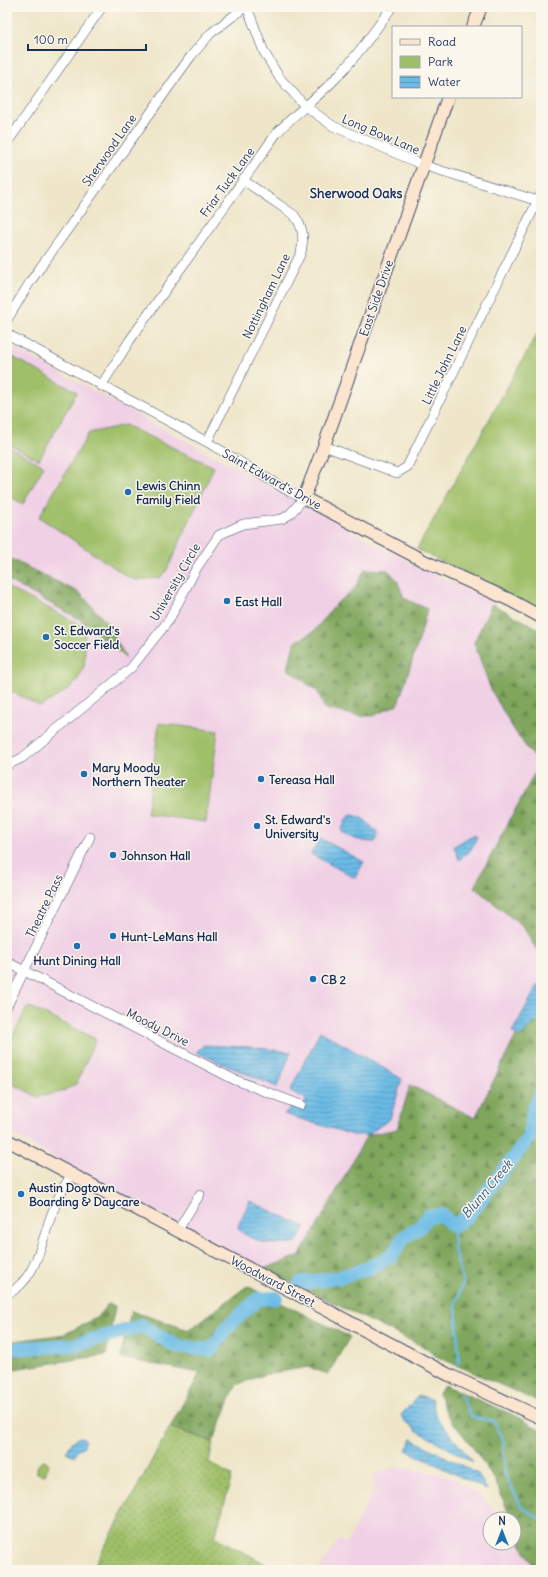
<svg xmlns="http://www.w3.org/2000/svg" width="548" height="1577" font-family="Delius,sans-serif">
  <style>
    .built { fill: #f0d0e5 }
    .grass { fill: url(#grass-dots); stroke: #5d7762 }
    .forest { fill: url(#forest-firs); stroke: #4d6a5d }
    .park { fill: #9fbf67; stroke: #5d7762 }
    .water { fill: url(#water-rules); stroke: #4275a2 }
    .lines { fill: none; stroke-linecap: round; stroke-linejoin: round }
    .stream { stroke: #6abbe6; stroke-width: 2.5 }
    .river { stroke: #6abbe6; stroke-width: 14 }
    .street-casing { stroke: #3b4a6e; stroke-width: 10 }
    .secondary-casing { stroke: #3b4a6e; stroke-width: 14 }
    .street { stroke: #fff; stroke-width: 9 }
    .secondary { stroke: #fce5cf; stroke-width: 12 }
    .poi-dot { fill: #1f6fb2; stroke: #fbf7ec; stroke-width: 1.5 }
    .labels { text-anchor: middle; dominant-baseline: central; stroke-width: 3; stroke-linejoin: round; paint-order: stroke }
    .street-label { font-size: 12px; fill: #1b2f5e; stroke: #fbf7ec }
    .poi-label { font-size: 12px; font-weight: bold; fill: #1b2f5e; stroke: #fbf7ec; text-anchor: start }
    .neighbourhood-label { font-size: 13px; font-weight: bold; fill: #1b2f5e; stroke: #fbf7ec }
    .water-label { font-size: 13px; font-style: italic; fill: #335987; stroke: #fbf7ec }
  </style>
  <defs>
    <pattern id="grass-dots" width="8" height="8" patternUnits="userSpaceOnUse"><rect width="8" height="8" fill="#9fbf67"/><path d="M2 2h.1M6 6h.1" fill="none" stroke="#819c58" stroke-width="1.8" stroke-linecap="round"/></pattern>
    <pattern id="forest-firs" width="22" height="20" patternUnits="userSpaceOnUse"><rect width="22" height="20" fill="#7fa65c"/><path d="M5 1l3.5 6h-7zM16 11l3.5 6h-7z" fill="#67884f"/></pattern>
    <pattern id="water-rules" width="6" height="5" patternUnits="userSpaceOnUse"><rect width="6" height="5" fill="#6abbe6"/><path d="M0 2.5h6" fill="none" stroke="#5698be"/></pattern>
  </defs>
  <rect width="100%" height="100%" fill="#fbf7ec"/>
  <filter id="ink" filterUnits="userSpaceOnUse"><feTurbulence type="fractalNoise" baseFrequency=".025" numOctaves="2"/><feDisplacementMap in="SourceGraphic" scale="8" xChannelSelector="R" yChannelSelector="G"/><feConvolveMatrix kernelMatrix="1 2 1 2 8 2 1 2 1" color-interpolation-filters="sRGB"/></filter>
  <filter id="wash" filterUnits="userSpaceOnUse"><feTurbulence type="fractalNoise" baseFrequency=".012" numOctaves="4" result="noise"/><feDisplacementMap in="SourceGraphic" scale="16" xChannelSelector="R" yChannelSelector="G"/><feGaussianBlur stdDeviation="0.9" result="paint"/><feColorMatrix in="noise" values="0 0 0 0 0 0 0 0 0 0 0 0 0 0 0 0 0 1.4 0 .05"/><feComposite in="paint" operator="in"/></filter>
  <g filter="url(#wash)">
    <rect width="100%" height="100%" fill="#efe6c9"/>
    <g class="built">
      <path d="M7,344l410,222 77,36 -20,40 17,48 23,40 26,35 -65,122 49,41 12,21 5,3v33l-66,134 -65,-34 -13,44 -77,92 -21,35 -36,13 -256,-137z"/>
      <path d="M396,1467l50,8 33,19 23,25h-12v24h24v-11l22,38h-218l21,-30 8,3 28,-56 -2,-13z"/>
    </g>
    <path class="grass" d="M170,1427l43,15 -4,20 23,14 -17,61 62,33h-185z"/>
    <g class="forest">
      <path d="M7,557l73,36 27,30 19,35 -47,-39 -72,-39z"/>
      <path d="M365,569l23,1 9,10 7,18 23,11 -6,25 -23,70 -25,12h-14l-34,-7 -7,-17 -30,-23 6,-26 20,-12 23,-28 18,-15z"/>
      <path d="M492,604l49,26v322l-5,-3 -12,-21 -50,-41 65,-122 -25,-35 -23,-40 -17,-48z"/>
      <path d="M541,985v418l-105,-47 -8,-7 -165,-80 36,-13 21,-35 47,-86 30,-6 13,-44 65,33z"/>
      <path d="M247,1286l103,51 -22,37 -20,-7 -45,8 -27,10 -23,57 -43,-15 30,-54 -80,-15 11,-47 58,19z"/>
      <path d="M108,1304l7,2 -9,49 -99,15v-28l58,-8 31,-16z"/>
      <path d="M444,1385l72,31 25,15v139h-5c-8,-15 -22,-33 -22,-51h-3l-16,-39 -24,-35 -24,-30 -8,-21z"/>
    </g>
    <g class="park">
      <path d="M541,327v285l-124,-63z"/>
      <path d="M7,354l70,38 -38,68 -32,-17z"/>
      <path d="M125,425l89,42 -47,103 -7,8 -23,2 -9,-3 -89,-60 50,-84z"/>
      <path d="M7,446l37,20 -21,38 -16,-9z"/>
      <path d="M7,587l78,40c-1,12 1,26 -1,38 -4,21 -27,32 -44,41l-33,-17z"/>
      <path d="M159,723l59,8 -12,91 -59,-8z"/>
      <path d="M30,1007l66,32 -20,45 -15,8 -23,5 -31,-16v-33l19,-39z"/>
      <path d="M45,1460l4,4 -4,11 -8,-2c-1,-6 2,-11 8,-13z"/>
    </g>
    <g class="water">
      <path d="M351,815c12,0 20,11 27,19l-3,8c-12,0 -25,-3 -34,-11l6,-13z"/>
      <path d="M473,835l4,2 -7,14 -11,9 -5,-14z"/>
      <path d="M320,838l44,24 -9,16 -44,-24z"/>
      <path d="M541,980v37l-21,20 -8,-5z"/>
      <path d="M320,1031l82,48 -12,40 -23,16h-14l-69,-21 6,-6 13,1 3,-10 -16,-8z"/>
      <path d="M204,1045l46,2 41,5 -14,35 -81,-35z"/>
      <path d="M250,1201l55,26 -8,15c-22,5 -42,2 -59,-13l1,-6z"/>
      <path d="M419,1395l13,5 4,17 37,45 -59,-33 -2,-3 -9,-6 -2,-5z"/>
      <path d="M80,1437l4,1 1,3 -1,5 -6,4 -4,6 -8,-4 7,-11z"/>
      <path d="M412,1439l66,35 9,16 -81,-40z"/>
    </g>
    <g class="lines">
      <g class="stream">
        <path d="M453,1226l1,23 9,33 -7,22 3,59"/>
        <path d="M460,1393l12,24 22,4 9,18 2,35 16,32 20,14"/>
      </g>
      <g class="river">
        <path d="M300,1283l37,-5 32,-10 24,-13 10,-17 17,-11 8,-11 14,-1 11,11 15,-10 61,-78 5,-30 7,-14"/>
        <path d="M7,1349l67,-4 68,-19 34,20 35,4 17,-24 30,-27 18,-1"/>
      </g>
    </g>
  </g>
  <g filter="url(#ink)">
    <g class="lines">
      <defs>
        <g id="street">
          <path d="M247,7l17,45 15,25 26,29 28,20 90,39 118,37"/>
          <path d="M7,143l95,-136"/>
          <path d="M7,320l23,-38 161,-226 20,-23 34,-26"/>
          <path d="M7,334l200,108 83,50 14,6 -14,16 -8,5 -39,5 -24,11 -23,34 -27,51 -38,48 -109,90 -15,7"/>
          <path d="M101,386l29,-46 146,-206c18,-20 40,-35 59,-55 21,-22 39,-47 57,-72"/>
          <path d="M207,442l94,-189c3,-15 3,-25 -7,-38l-51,-35"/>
          <path d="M324,446l73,27 10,-6 134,-273"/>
          <path d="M7,962l226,117 68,26"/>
          <path d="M7,1006l83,-169"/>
          <path d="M178,1230l22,-36"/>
          <path d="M7,1294c29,-13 34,-51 44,-78 5,-14 12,-28 20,-41"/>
        </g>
        <g id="secondary">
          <path d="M473,27l8,-20"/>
          <path d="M448,97l-124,349 -20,52 122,64 84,38 31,17"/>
          <path d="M7,1140l442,235 92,43"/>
        </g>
      </defs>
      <use href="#street" class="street-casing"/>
      <use href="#secondary" class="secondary-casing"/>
      <use href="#street" class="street"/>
      <use href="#secondary" class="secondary"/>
    </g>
  </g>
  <g class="poi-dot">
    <circle cx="128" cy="492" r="4"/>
    <circle cx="227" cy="601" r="4"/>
    <circle cx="46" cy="637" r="4"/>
    <circle cx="84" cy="774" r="4"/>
    <circle cx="261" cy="779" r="4"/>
    <circle cx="257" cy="826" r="4"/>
    <circle cx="113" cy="855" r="4"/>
    <circle cx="113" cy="936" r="4"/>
    <circle cx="77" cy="946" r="4"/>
    <circle cx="313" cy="979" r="4"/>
    <circle cx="21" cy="1194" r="4"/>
  </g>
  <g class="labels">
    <g class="street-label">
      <text transform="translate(381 134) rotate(23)">Long Bow Lane</text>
      <text transform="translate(109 150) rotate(-55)">Sherwood Lane</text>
      <text transform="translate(227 182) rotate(-54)">Friar Tuck Lane</text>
      <text transform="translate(266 296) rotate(-64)">Nottingham Lane</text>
      <text transform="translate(376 298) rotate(-71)">East Side Drive</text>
      <text transform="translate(444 365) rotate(-64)">Little John Lane</text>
      <text transform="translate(272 479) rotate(29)">Saint Edward's Drive</text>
      <text transform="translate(175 582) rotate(-60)">University Circle</text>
      <text transform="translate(44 906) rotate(-64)">Theatre Pass</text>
      <text transform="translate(158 1027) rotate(27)">Moody Drive</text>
      <text transform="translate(273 1281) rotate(28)">Woodward Street</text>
    </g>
    <g class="poi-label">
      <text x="136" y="485">Lewis Chinn<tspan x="136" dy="14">Family Field</tspan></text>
      <text x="235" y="601">East Hall</text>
      <text x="54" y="630">St. Edward's<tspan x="54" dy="14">Soccer Field</tspan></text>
      <text x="92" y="767">Mary Moody<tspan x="92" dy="14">Northern Theater</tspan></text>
      <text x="269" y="779">Tereasa Hall</text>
      <text x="265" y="819">St. Edward's<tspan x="265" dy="14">University</tspan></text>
      <text x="121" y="855">Johnson Hall</text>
      <text x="121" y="936">Hunt-LeMans Hall</text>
      <text x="77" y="960" text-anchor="middle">Hunt Dining Hall</text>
      <text x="321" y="979">CB 2</text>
      <text x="29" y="1187">Austin Dogtown<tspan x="29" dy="14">Boarding &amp; Daycare</tspan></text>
    </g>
    <g class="neighbourhood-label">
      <text x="356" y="193">Sherwood Oaks</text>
    </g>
    <g class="water-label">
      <text transform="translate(487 1189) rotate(-50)">Blunn Creek</text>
    </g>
  </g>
  <rect width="548" height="1577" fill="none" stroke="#fbf7ec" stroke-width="24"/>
  <rect x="392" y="26" width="130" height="72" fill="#fbf7ec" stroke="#a1a7b3"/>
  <rect x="400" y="39" width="20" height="6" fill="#fce5cf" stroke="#a1a7b3"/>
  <text x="428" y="46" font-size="12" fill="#1b2f5e">Road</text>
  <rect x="400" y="56" width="20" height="12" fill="#9fbf67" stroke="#a1a7b3"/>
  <text x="428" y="66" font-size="12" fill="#1b2f5e">Park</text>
  <rect x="400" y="76" width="20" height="12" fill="url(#water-rules)" stroke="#a1a7b3"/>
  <text x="428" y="86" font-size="12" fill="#1b2f5e">Water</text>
  <g transform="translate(502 1531)"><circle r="19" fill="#fbf7ec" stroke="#a1a7b3"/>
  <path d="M0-3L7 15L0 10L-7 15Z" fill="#1f6fb2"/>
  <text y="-6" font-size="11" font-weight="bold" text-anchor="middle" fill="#1b2f5e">N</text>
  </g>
  <path d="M28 44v6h118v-6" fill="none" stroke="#1b2f5e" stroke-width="2"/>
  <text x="34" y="44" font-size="12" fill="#1b2f5e" stroke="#fbf7ec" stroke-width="3" paint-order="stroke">100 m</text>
</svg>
